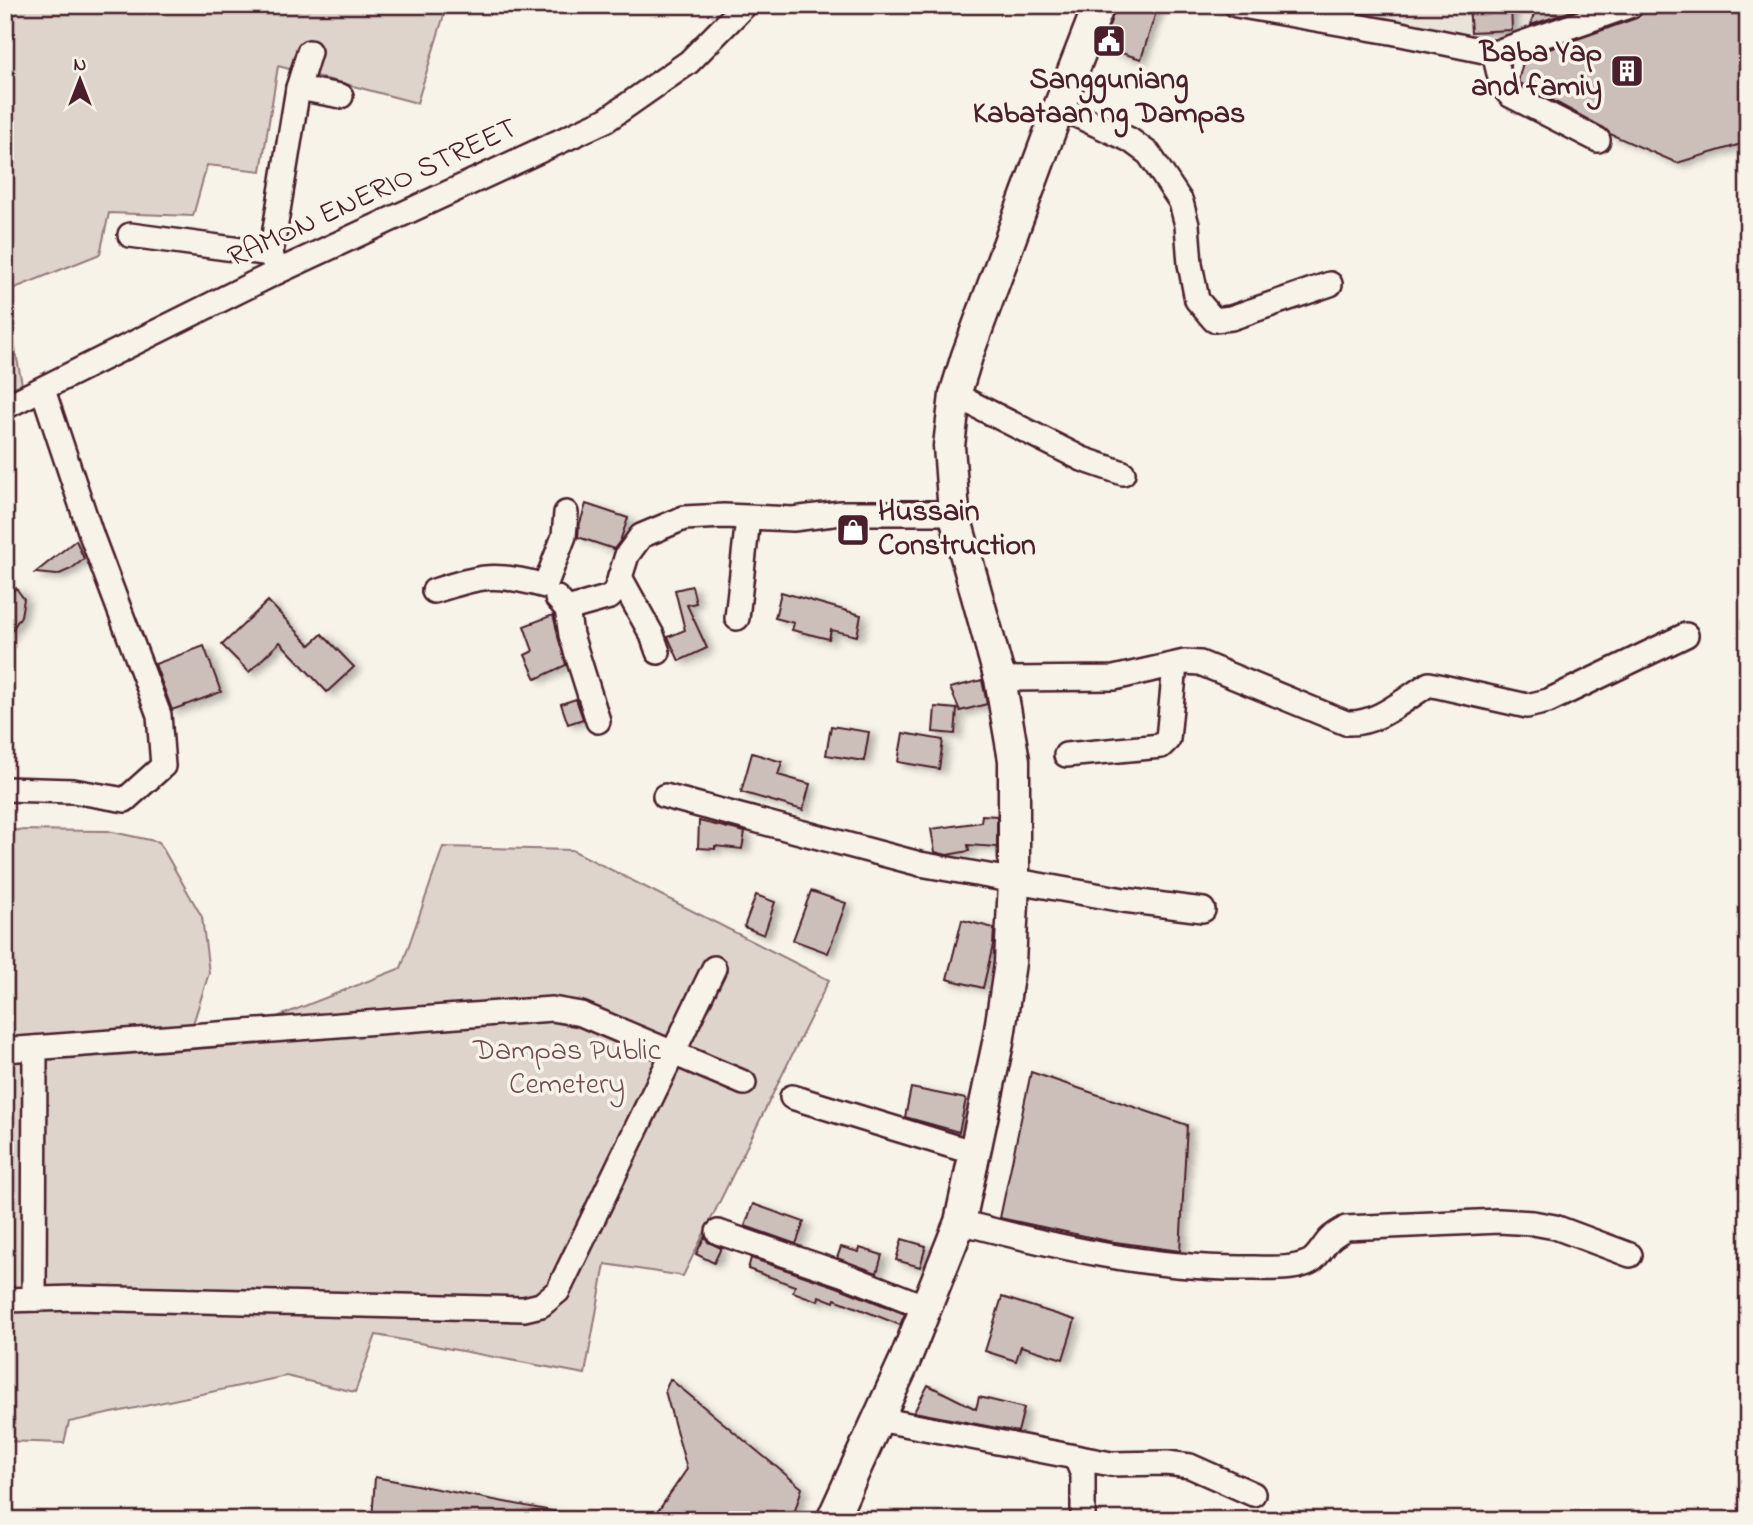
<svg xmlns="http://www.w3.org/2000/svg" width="1753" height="1525" font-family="'Indie Flower',sans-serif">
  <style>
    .built { fill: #eae3da }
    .green { fill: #ded4cc; stroke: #947a7c; stroke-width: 2 }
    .building { fill: #ccbfb9; stroke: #4a1f2b; stroke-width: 2; filter: url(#shadow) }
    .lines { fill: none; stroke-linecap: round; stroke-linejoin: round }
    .minor-casing { stroke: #4a1f2b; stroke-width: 28 }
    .major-casing { stroke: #4a1f2b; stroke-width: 35 }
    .minor { stroke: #f7f3e8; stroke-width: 23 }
    .major { stroke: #f7f3e8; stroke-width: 30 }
    .labels { text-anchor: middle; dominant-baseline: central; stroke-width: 7; stroke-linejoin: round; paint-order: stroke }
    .poi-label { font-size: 30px; font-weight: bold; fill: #4a1f2b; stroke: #f7f3e8; text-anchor: end }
    .street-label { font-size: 30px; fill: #4a1f2b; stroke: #f7f3e8 }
    .park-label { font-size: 30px; fill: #6f4c53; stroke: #f7f3e8 }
  </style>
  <defs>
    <filter id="shadow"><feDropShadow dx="6" dy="3.5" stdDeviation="3.5" flood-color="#0004"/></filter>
  </defs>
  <rect width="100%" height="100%" fill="#f7f3e8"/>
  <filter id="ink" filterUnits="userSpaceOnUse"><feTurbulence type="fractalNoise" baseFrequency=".0143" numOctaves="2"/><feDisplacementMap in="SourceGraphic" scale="14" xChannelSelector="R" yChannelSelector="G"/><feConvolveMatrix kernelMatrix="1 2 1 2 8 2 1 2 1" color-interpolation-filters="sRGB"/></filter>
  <g filter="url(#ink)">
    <path class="built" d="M1290,5h246l-6,25 -27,8z"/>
    <g class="green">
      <path d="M5,5h442l-30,98 -139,-37 -17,105 -54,-6 -14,51 -84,-3 -9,41 -95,38z"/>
      <path d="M5,297l17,87 -17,6z"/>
      <path d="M5,830l103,1 51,11 43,75 7,56 -17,54 52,3 157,-62 42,-121 129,3 257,130 -146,296 -78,-12 -20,110 -209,-39 -21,57 -69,-16 -217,46 -5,21 -59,-2z"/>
    </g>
    <g class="building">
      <path d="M1116,5h28l13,4 -16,50 -39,-12z"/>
      <path d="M1511,5l1,25 -41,2 -2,-26z"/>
      <path d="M1536,5h53l-58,20z"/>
      <path d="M1660,5h88v137l-71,21 -67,-29 -6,-6 -86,-46 6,-24 113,-40 8,-9z"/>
      <path d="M586,504l42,14 -8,23 -6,8 -36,-12 1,-11z"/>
      <path d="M76,540l8,19 -13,10 -14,6 -22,-2z"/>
      <path d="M692,586l4,17 -9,2 20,43 -28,13 -11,-24 17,-7 -10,-40z"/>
      <path d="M16,588l8,11 -3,17 -16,25v-44z"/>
      <path d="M781,592l80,23 -4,21 -26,-6 -2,9 -37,-9 2,-7 -19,-5z"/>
      <path d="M268,601l42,44 12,-11 32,33 -27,25 -47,-50 -31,30 -27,-27z"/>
      <path d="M553,615l13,50 -30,14 -11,-24 8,-4 -9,-25z"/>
      <path d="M204,646l17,46 -49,18 -17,-46z"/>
      <path d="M982,680l5,24 -27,7 -10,-23z"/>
      <path d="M576,699l7,20 -15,5 -7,-20z"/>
      <path d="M935,707l22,2 -2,25 -22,-2z"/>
      <path d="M831,726l38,6 -5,29 -38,-6z"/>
      <path d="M903,733l40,7 -4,29 -41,-7z"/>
      <path d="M752,753l30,9 -4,13 32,9 -7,26 -62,-18z"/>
      <path d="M982,815l15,1v31l-29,-2 1,6 -22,4 -12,-3 -4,-23 50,-7z"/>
      <path d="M699,821l46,11 -3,17 -27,-3v3l-17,-1z"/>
      <path d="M811,891l35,12 -18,50 -35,-13z"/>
      <path d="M756,895l19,7 -11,33 -20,-8z"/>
      <path d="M962,920l32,8 -1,17 -10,43 -36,-9z"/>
      <path d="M1031,1072l156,53 -7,126 -72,-10 -108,-23z"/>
      <path d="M911,1088l55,11 -7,33 -54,-15z"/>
      <path d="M753,1204l51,18 -8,22 -51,-18z"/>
      <path d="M705,1236l3,6 13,6 -7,15 -18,-9z"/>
      <path d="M902,1239l24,7 -6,21 -24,-7z"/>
      <path d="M841,1247l18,5 1,-4 22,7 -5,18 -40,-15z"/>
      <path d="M751,1258l86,29 68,27 -5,11 -65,-26 -1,3 -15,-6 -1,5 -25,-9 2,-6 -47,-17z"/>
      <path d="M1002,1297l73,23 -12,39 -42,-13 -5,15 -31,-10z"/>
      <path d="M670,1379l132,109 -10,32h-140l35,-51 -22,-78z"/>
      <path d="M928,1385l48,24 3,-12 45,11 -6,24 -104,-20z"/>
      <path d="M375,1477l187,36 -1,7h-189z"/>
    </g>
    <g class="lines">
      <defs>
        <g id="minor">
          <path d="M1236,5l160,28 98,20 138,-48"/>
          <path d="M1494,53l8,33 8,9 88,45"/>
          <path d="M298,88l43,8"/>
          <path d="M1059,107l71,33 19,14 32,48 6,23 3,39 7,36 17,20 17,-2 99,-34"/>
          <path d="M130,235l141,19"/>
          <path d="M277,272l-6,-18 27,-166 11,-36"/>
          <path d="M955,395l127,64 41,14"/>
          <path d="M5,407l272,-135 329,-152 83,-58 56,-57"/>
          <path d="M620,577l32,58 6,17"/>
          <path d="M434,591c48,-15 61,-19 111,-5l19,-50 2,-23"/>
          <path d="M557,598l10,11 4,26 27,86"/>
          <path d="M567,609l43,-12 6,-7 11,-35 14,-19 43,-18 40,-2 69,3 48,-6h113"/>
          <path d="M737,618l11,-100"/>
          <path d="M1000,679l114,-1 71,-16 15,1 146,60c31,2 57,-23 83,-39l98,22 21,-5 138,-66"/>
          <path d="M1066,755l95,-9 7,-7 7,-74"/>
          <path d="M5,789l68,2 52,9 38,-34 -4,-51 -67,-178 -49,-147"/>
          <path d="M665,796l255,68 204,36 79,10"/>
          <path d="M5,1050l547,-41 29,5 163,69"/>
          <path d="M792,1097l183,56"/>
          <path d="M960,1222c96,25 194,48 294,46 17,0 36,2 53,-5 9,-3 15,-15 21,-22 5,-6 12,-9 18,-13l153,-7 34,2 22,4 75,28"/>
          <path d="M718,1232l124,42 84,33"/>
          <path d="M34,1299l1,-251"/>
          <path d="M5,1300l71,-2 448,11 17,-4 17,-14 156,-323"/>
          <path d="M878,1419l233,45 56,-1 23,3 63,28"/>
          <path d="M1076,1458l7,17v45"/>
        </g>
        <path id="major" d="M832,1520l73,-160 55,-138 38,-179 12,-80 4,-81v-122l-14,-81 -46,-166 -5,-67 6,-51 12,-39 92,-249 40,-102"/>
      </defs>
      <use href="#minor" class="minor-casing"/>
      <use href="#major" class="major-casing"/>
      <use href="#minor" class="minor"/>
      <use href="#major" class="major"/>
    </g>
  </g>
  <defs>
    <symbol id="civic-square" viewBox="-11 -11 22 22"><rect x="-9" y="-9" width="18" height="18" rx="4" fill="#4a1f2b" stroke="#f7f3e8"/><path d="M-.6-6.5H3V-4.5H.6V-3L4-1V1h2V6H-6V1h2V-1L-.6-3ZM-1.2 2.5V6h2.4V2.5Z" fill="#fff"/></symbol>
    <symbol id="building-square" viewBox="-11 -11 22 22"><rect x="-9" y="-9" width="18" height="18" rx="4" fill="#4a1f2b" stroke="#f7f3e8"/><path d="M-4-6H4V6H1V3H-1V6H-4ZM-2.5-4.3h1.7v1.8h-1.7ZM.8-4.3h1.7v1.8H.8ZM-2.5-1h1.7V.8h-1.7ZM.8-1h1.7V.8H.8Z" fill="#fff"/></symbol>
    <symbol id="shop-square" viewBox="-11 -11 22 22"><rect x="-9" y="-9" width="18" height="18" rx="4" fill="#4a1f2b" stroke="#f7f3e8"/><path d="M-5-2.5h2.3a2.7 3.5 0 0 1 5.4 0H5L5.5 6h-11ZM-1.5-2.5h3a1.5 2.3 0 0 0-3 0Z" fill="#fff"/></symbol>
  </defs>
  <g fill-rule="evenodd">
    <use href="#civic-square" x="1090" y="22" width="38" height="38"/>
    <use href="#building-square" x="1608" y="52" width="38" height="38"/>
    <use href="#shop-square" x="834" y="511" width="38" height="38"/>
  </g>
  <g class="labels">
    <g class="poi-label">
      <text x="1602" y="54">Baba Yap<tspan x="1602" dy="34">and famiy</tspan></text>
      <text x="1109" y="81" text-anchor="middle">Sangguniang<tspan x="1109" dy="34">Kabataan ng Dampas</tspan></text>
      <text x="878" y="513" text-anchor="start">Hussain<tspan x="878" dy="34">Construction</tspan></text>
    </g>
    <g class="street-label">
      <text transform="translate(373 194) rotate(-25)">RAMON ENERIO STREET</text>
    </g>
    <g class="park-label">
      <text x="567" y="1052">Dampas Public<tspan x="567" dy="34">Cemetery</tspan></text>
    </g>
  </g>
  <rect width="1753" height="1525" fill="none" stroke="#f7f3e8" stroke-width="28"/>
  <rect x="14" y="14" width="1725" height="1497" fill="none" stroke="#4a1f2b" stroke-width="2.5" filter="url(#ink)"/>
  <g transform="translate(80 80)" stroke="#f7f3e8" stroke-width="5" paint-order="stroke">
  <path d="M0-5L12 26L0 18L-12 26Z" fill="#4a1f2b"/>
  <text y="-10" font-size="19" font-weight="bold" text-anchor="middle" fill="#4a1f2b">N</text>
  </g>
</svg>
